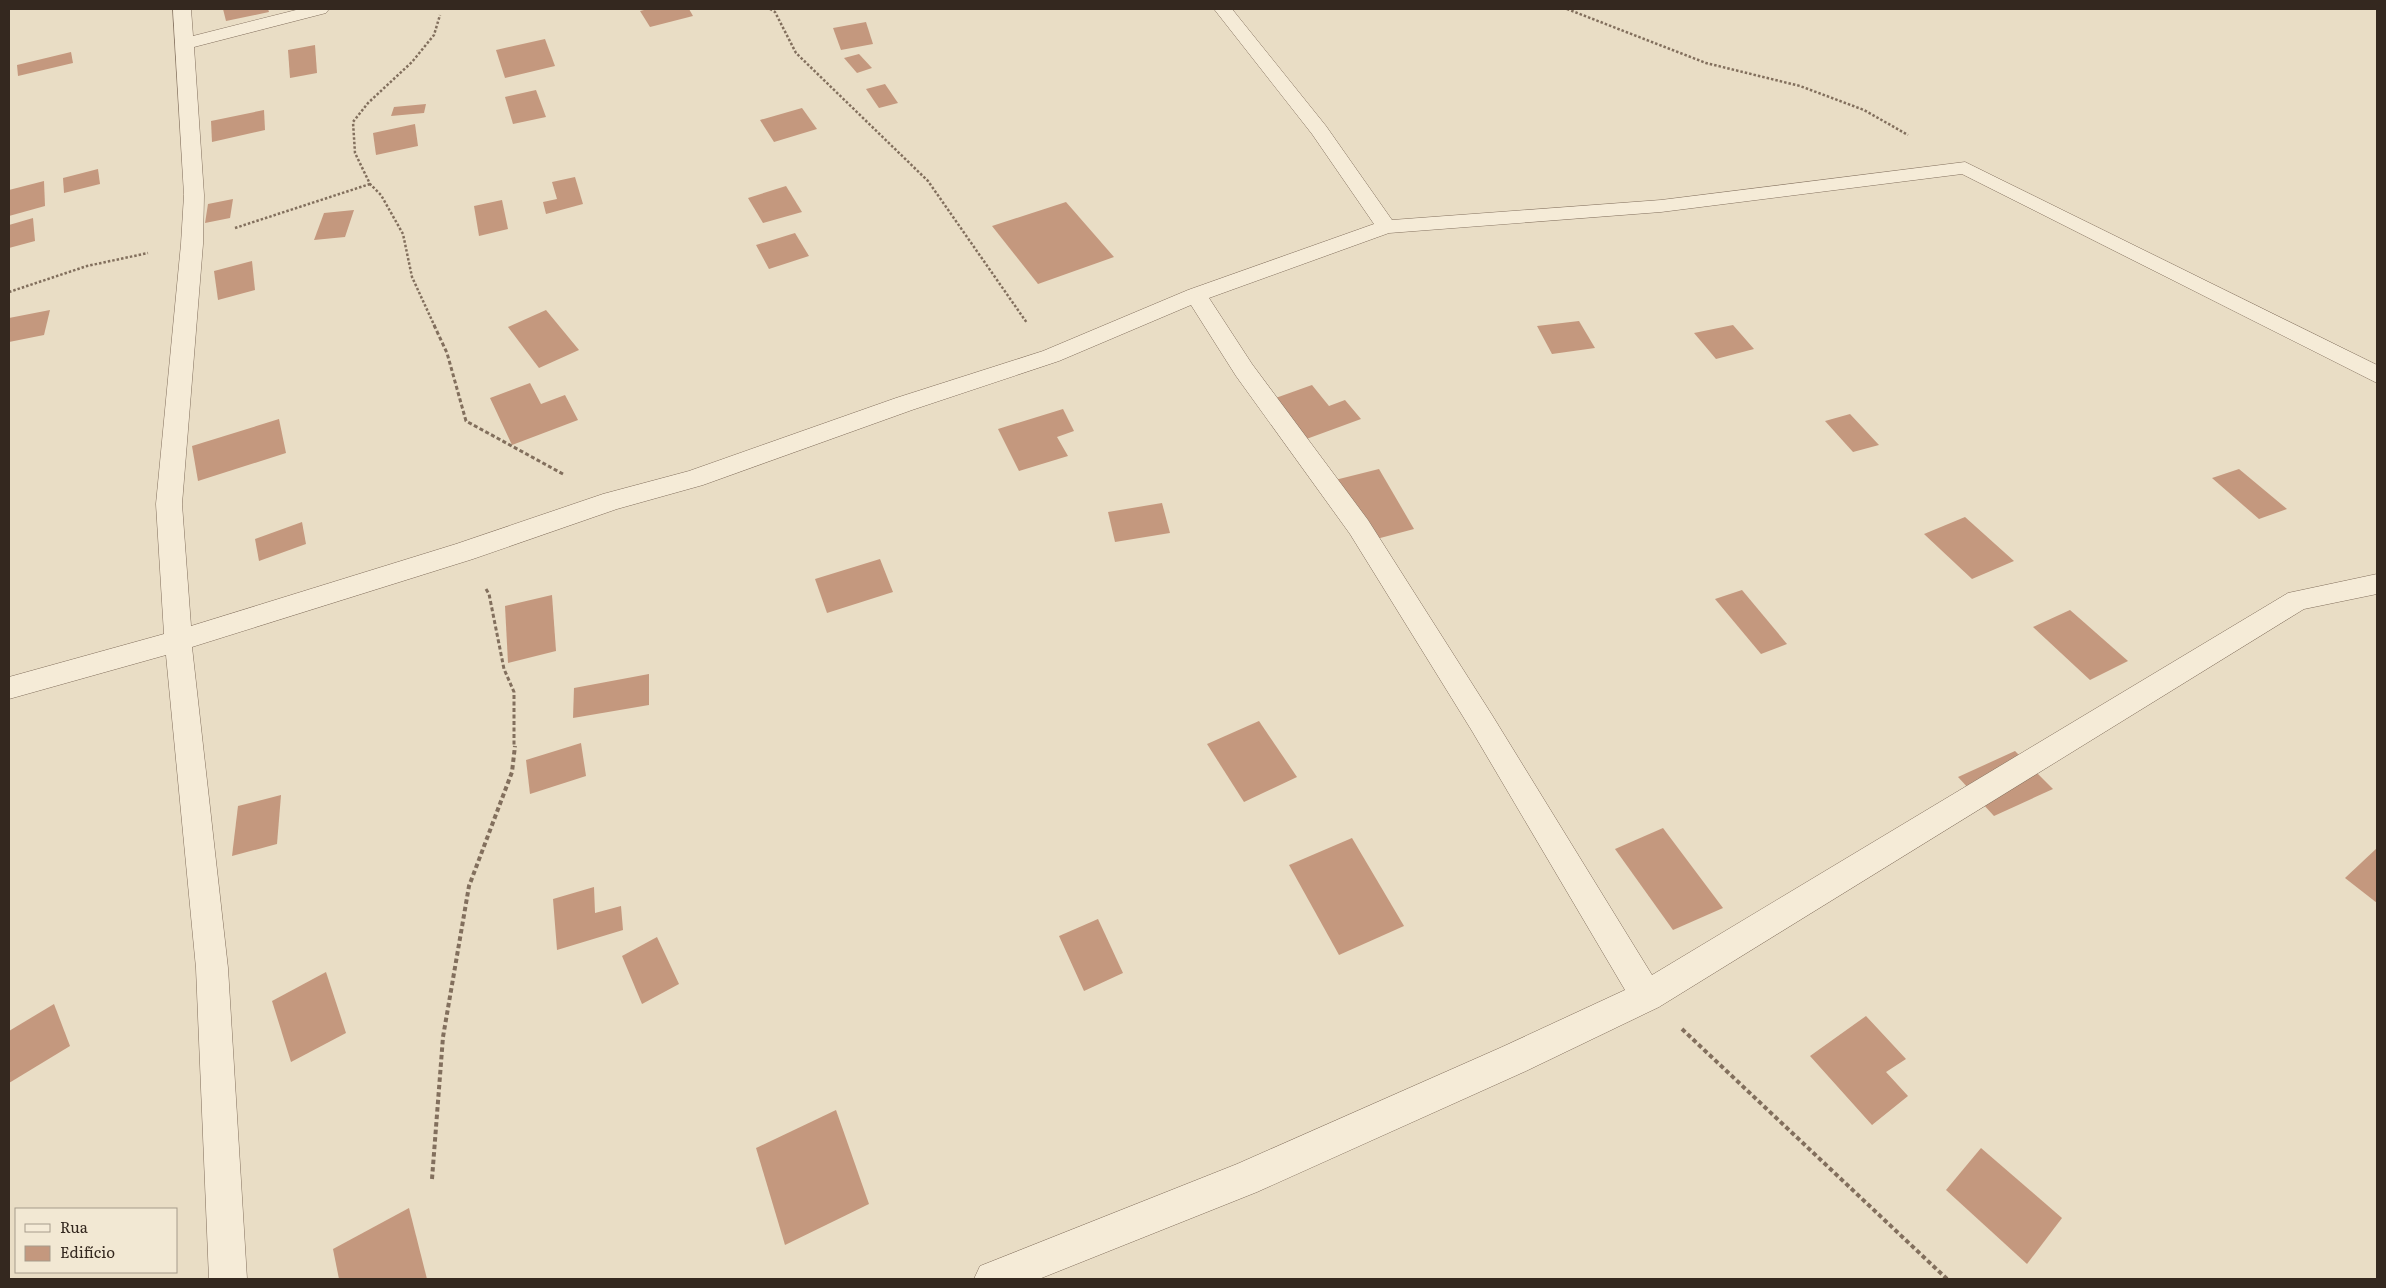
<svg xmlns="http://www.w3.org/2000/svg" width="2386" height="1288" font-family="Literata,serif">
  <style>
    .building { fill: #c4987e }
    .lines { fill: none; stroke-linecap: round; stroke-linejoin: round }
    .street-casing { stroke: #826f5d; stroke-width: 1 }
    .path-far2 { stroke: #826f5d; stroke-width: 2.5; stroke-dasharray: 2.5 2; stroke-linecap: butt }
    .path-far1 { stroke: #826f5d; stroke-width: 3; stroke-dasharray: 4 2.5; stroke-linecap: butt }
    .path { stroke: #826f5d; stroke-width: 4; stroke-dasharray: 4.5 3; stroke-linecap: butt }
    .street { fill: #f5ebd7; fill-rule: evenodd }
  </style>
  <rect width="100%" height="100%" fill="#e9ddc5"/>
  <g class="building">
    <path d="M223,9h45l1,3 -43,9z"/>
    <path d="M648,9h41l4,7 -43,11 -10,-16z"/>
    <path d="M866,22l7,22 -32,6 -8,-22z"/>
    <path d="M545,39l10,27 -50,12 -9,-28z"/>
    <path d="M315,45l2,28 -27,5 -2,-28z"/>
    <path d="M71,52l2,11 -55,13 -1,-11z"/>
    <path d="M859,54l13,14 -15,5 -13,-15z"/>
    <path d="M885,84l13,19 -19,5 -13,-19z"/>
    <path d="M536,90l10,27 -33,7 -8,-27z"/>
    <path d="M426,104l-2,9 -33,3 3,-9z"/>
    <path d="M802,108l15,21 -43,13 -14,-22z"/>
    <path d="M264,110l1,20 -53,12 -1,-21z"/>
    <path d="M415,124l3,22 -42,9 -3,-22z"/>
    <path d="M98,169l2,15 -36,9 -1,-15z"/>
    <path d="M575,177l8,27 -37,10 -3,-12 14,-3 -5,-17z"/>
    <path d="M44,181l1,25 -36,10v-26z"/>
    <path d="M786,186l16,26 -39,11 -15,-25z"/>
    <path d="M233,199l-3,19 -25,5 3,-19z"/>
    <path d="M502,200l6,29 -29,7 -5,-30z"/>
    <path d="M1066,202l48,55 -76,27 -46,-58z"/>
    <path d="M354,210l-9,27 -31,3 10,-27z"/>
    <path d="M33,218l2,23 -26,7v-23z"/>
    <path d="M795,233l14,23 -40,13 -13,-24z"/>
    <path d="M252,261l3,29 -37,10 -4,-29z"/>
    <path d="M50,310l-6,25 -35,7v-24z"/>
    <path d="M546,310l33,40 -40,18 -31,-41z"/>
    <path d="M1579,321l16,27 -43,6 -15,-28z"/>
    <path d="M1733,325l21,24 -38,10 -22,-26z"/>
    <path d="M530,383l11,21 24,-9 13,25 -66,25 -22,-47z"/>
    <path d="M1312,385l17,21 16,-6 16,19 -60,22 -31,-41z"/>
    <path d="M1063,409l11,22 -17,6 11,19 -49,15 -21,-42z"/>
    <path d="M1850,414l29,31 -26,7 -28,-31z"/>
    <path d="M279,419l7,34 -88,28 -6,-35z"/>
    <path d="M1379,469l35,60 -45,12 -34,-61z"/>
    <path d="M2239,469l48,40 -28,10 -47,-41z"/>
    <path d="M1162,503l8,30 -55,9 -7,-30z"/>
    <path d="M1965,517l49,44 -42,18 -48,-45z"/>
    <path d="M302,522l4,22 -47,17 -4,-22z"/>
    <path d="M880,559l13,33 -66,21 -12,-34z"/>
    <path d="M1742,590l45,54 -26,10 -46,-55z"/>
    <path d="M552,595l4,56 -48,12 -3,-57z"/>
    <path d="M2070,610l58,51 -38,19 -57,-53z"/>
    <path d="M649,674v31l-76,13 1,-30z"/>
    <path d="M1259,721l38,56 -53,25 -37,-58z"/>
    <path d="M581,743l5,33 -56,18 -4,-34z"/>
    <path d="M2015,751l38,38 -59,27 -36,-39z"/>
    <path d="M281,795l-4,49 -45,12 6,-50z"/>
    <path d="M1663,828l60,80 -50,22 -58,-81z"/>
    <path d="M1352,838l52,88 -65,29 -50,-90z"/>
    <path d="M2377,848v55l-32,-25z"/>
    <path d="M594,887l1,26 26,-7 2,24 -66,20 -4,-51z"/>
    <path d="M1098,919l25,54 -39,18 -25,-55z"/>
    <path d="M657,937l22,47 -37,20 -20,-48z"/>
    <path d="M326,972l20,61 -55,29 -19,-61z"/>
    <path d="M54,1004l16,42 -61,37v-52z"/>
    <path d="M1866,1016l40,43 -20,13 22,24 -36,29 -62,-69z"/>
    <path d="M836,1110l33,94 -84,41 -29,-97z"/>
    <path d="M1981,1148l81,70 -35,46 -81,-74z"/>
    <path d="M409,1208l18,71h-88l-6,-30z"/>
  </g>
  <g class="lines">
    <defs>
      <path id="street" d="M173,9h18l2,27 107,-27h29l-3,4 -132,34 10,148 -1,49 -21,260 9,122 265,-82 147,-50 86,-23 207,-73 147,-47 145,-61 186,-66 -62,-90 -98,-125h18l94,117 66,94 269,-20 304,-38 412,203v18l-415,-209 -301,38 -272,21 -180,65 43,66 116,156 124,195 160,260 636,-382 89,-19v20l-73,15 -645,398 -133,64 -269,121 -218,87h-65l6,-13 257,-102 265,-117 123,-57 -153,-259 -122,-197 -114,-158 -45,-71 -132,56 -147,49 -209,75 -86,24 -144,50 -281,88 36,321 19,311h-38l-13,-311 -30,-313 -157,44v-22l155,-43 -8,-130 25,-260 3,-49z"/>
    </defs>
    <use href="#street" class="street-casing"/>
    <g class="path-far2">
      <path d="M770,9l5,3 21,41 132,128 99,142"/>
      <path d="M1567,9l139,54 94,23 64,24 44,25"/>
      <path d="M235,228l135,-44"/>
      <path d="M9,292l78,-26 61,-13"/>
      <path d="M435,327l-23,-50 -9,-43 -22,-39 -11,-11 -15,-31 -2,-31 15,-19 44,-41 22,-27 6,-20"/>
    </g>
    <g class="path-far1">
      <path d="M434,325l13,28 19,68 97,53"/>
      <path d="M486,589l3,5 15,75 10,23v55"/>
    </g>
    <g class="path">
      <path d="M1682,1029l265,250"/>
      <path d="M432,1179l11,-142 26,-151 43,-114 3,-26"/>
    </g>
    <use href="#street" class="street"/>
  </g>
  <rect width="2386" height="1288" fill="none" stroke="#34281f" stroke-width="20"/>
  <rect x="15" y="1208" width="162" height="65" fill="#f2e8d3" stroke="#a69b8b"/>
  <rect x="25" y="1224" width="25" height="8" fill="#f5ebd7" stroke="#a69b8b"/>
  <text x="60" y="1233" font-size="15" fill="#34281f">Rua</text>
  <rect x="25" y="1246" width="25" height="15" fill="#c4987e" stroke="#a69b8b"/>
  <text x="60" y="1258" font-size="15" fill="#34281f">Edifício</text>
</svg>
